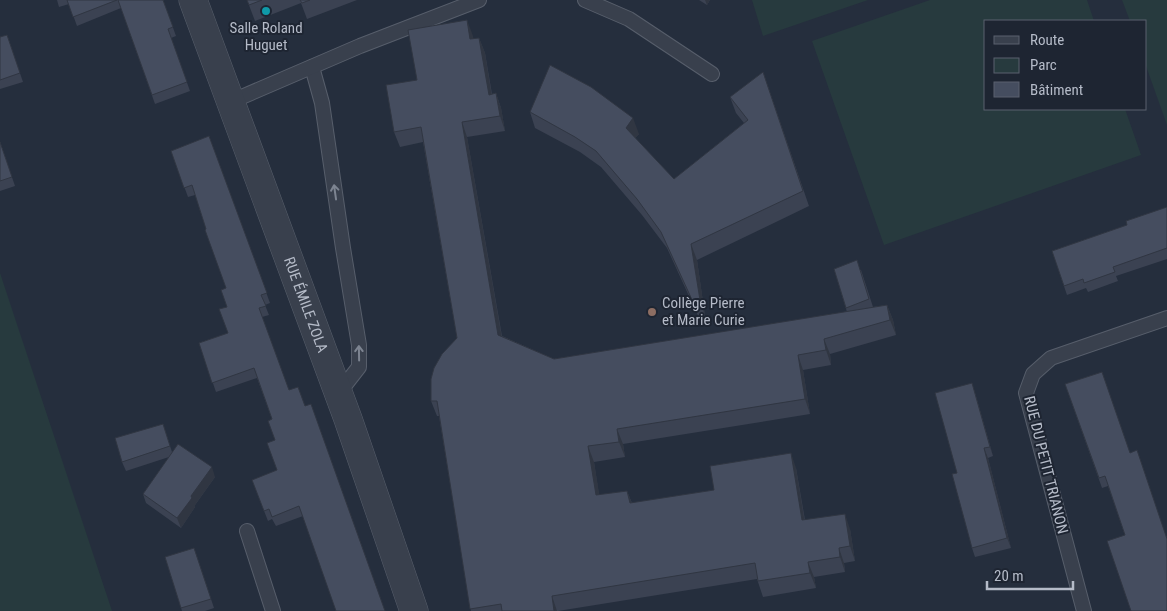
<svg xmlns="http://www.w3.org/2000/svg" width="1167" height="611" font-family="'Roboto Condensed',sans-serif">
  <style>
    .green { fill: #273a3e }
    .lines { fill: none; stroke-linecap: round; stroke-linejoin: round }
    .service-casing { stroke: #575e6b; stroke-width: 16 }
    .tertiary-casing { stroke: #575e6b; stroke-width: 29 }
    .service { stroke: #39404d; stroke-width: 14 }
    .tertiary { stroke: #39404d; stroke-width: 28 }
    .wall { fill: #3b4252 }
    .shaded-wall { fill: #303642 }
    .building { fill: #454d5f; stroke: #303642 }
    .oneway { stroke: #7d8491 }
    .culture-dot { fill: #0f9aa8; stroke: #1e2532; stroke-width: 2 }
    .education-dot { fill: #8d6e63; stroke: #1e2532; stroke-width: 2 }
    .labels { text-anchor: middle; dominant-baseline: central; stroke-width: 4; stroke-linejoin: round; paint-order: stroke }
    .poi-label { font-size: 15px; fill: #b5bbc8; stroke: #1e2532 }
    .street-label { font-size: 15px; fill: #b5bbc8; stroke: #1e2532 }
  </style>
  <rect width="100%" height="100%" fill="#252e3d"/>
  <g class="green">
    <path d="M752,0h116l-105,36z"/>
    <path d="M930,0h157l7,21h-108v88h139l16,46 -257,90 -72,-204z"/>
    <path d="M1122,0h45v125l-21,-59v-45h-16z"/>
    <path d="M0,273l112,338h-112z"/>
  </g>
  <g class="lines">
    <defs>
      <g id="service">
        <path d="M585,0l44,19 83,55"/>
        <path d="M312,67l10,36 21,145 16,97v22l-21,27"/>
        <path d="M230,102l130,-56 119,-46"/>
        <path d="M247,531l26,80"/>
        <path d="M1084,611l-58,-218 7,-19 18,-16 116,-40"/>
      </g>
      <g id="tertiary">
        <path id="s1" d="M193,0l155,419 66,192"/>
      </g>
    </defs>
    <use href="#service" class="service-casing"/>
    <use href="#tertiary" class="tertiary-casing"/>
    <use href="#service" class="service"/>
    <use href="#tertiary" class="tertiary"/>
  </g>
  <g class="wall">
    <path d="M57,0h106l13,36 -5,2 19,53 -35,13 -34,-96 -44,18 -8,-22 -10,3z"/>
    <path d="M247,0h110l-50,19 -6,-16 -46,18z"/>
    <path d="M699,0h11l-3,5z"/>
    <path d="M7,35l16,47 -23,7v-52z"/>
    <path d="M473,36v3l6,-1 6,15 7,41 4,-1 5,15 4,23 -38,6 35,199 52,23 293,-47 -13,-43 27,1 12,37 14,-2 6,15 3,15 -66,19 1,11 -28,5 7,44 -187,30 2,13 -31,5 5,33 28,-4 5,12 82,-13 82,-22 9,52 45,9 5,32 -11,2 1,9 -31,5 2,11 -53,9 -6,-18 -199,32h-87l-32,-195h-2l-6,-15 26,-63 -34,-196 -23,5 -6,-15 23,-52z"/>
    <path d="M768,87l41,119 -112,54 8,56 -6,2 -32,-70 -25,-33 -41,-48 -21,-15 -45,-24 -5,-16 109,22 -4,4 39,41 70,-56 -8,-10 -6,-16z"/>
    <path d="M209,136l61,167 -5,2 4,10 -7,2 41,199 -27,10 -4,-7 -4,2 -16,-41 25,-10 -2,-30 -3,-21 -15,-41 -41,14 -17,-49 29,-10 -2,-45 -31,-93 -7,2 -17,-46z"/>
    <path d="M0,142l15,44 -15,5z"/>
    <path d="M1167,207v52l-51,17 2,5 -30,11 -2,-4 -19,7 -15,-44 75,-26z"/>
    <path d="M1065,384l65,69 37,85v73l-42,-76 -17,-49 -6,2z"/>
    <path d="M975,393l18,63 -5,2 23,90 -36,9 -3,-9 -15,-75z"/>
    <path d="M163,424l9,28 43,25 -20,28v2l-14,21 -35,-25 -3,-9 26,-37 -43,14 -4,-9z"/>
    <path d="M165,557h32l17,51 -9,3h-23z"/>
  </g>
  <g class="shaded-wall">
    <path d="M705,0h5l-3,5z"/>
    <path d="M467,20l6,16 3,18 -6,-15z"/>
    <path d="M479,38l6,15 9,57 -5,-15z"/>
    <path d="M496,93l5,15 4,23 -5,-15z"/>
    <path d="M633,118l6,16 -8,9 -5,-15z"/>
    <path d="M462,122l5,15 37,213 -6,-15z"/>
    <path d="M691,244l6,16 8,56 -5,-16z"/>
    <path d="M887,305l6,15 3,15 -6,-15z"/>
    <path d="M824,339l6,15 1,11 -5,-15z"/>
    <path d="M798,355l5,15 7,44 -5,-15z"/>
    <path d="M972,383l3,10 18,63 -3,-9z"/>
    <path d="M617,429l6,15 2,13 -6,-15z"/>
    <path d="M588,446l6,16 8,49 -6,-16z"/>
    <path d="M984,448l4,10 23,90 -4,-10z"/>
    <path d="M791,453l5,15 11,68 -5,-16z"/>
    <path d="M212,467l3,10 -20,28v2l-14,21 -4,-10 14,-22z"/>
    <path d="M627,491l6,15 -3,-3z"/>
    <path d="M845,514l5,15 5,32 -5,-15z"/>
    <path d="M839,548l5,15 1,9 -5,-15z"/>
    <path d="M808,562l6,15 2,11 -6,-15z"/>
    <path d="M552,596l5,15h-3z"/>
  </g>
  <g class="building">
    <path d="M67,0h50l-44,17z"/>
    <path d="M118,0h45l10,27 -5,2 19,53 -35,13z"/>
    <path d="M247,0h15l-13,5z"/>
    <path d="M300,0h10l-8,3z"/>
    <path d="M467,20l3,19 9,-1 10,57 7,-2 4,23 -38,6 36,213 56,24 333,-54 3,15 -66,19 2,11 -28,5 7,44 -188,30 2,13 -31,4 8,49 31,-4 3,12 84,-13 -4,-24 81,-13 11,67 43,-6 5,32 -11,2 1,9 -32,5 2,11 -52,8 -3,-18 -203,33 2,15h-52l-1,-7 -31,5 -33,-208h-6v-22l3,-11 8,-14 15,-16 -36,-211 -27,5 -8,-47 31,-5 -9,-50z"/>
    <path d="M7,35l13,38 -20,7v-43z"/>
    <path d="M550,65l41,22 42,31 -7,10 48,51 74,-59 -18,-23 33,-25 40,119 -112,53 9,56 -7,2 -32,-70 -24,-33 -41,-48 -21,-14 -45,-25z"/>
    <path d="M209,136l58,157 -6,2 5,11 -7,2 30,82 9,-3 7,19 6,-2 74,207h-49l-37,-105 -27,11 -3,-8 -5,2 -12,-31 25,-10 -10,-27 8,-3 -7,-19 4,-2 -18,-51 -42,15 -13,-40 29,-10 -9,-24 8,-2 -6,-17 5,-2 -21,-58 1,-1 -14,-44 -8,3 -13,-37z"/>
    <path d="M0,142l12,35 -12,4z"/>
    <path d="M1167,207v41l-54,19 2,5 -31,11 -1,-4 -19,7 -12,-35 75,-26 -1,-4z"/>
    <path d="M857,260l12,39 -23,9 -12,-39z"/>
    <path d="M1102,372l28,81 7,-3 30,89v72h-36l-24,-70 18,-6 -20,-59 -6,2 -34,-94z"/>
    <path d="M972,383l18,64 -6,1 23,90 -35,10 -20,-74 5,-1 -22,-80z"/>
    <path d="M163,424l7,22 -48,16 -7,-24z"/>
    <path d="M178,444l34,23 -21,29 1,2 -15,20 -34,-24z"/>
    <path d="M194,548l17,51 -30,9 -16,-51z"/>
  </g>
  <defs><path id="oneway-shaft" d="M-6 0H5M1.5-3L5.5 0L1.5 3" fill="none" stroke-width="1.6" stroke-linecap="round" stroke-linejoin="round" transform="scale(1.25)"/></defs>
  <g class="oneway">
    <use href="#oneway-shaft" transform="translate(335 192) rotate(-98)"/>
    <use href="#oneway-shaft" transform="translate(359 353) rotate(-91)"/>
  </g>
  <circle class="culture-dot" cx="266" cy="11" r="5"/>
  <circle class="education-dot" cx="652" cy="312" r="5"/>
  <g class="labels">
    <g class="poi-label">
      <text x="266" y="28">Salle Roland<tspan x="266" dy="17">Huguet</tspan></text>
      <text x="662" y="303" text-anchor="start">Collège Pierre<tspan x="662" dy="17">et Marie Curie</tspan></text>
    </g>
    <g class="street-label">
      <text stroke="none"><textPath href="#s1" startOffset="325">RUE ÉMILE ZOLA</textPath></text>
      <text transform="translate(1046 465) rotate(76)">RUE DU PETIT TRIANON</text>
    </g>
  </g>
  <rect x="984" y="20" width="162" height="90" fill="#1e2532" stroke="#5a616e"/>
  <rect x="994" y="36" width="25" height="8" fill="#39404d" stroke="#5a616e"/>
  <text x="1030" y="45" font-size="15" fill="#b5bbc8">Route</text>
  <rect x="994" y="58" width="25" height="15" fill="#273a3e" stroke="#5a616e"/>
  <text x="1030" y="70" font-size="15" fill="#b5bbc8">Parc</text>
  <rect x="994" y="82" width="25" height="15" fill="#454d5f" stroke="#5a616e"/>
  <text x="1030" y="95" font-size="15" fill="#b5bbc8">Bâtiment</text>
  <path d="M987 581v8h86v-8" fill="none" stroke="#b5bbc8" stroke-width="2.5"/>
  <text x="994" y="581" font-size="15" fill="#b5bbc8" stroke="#1e2532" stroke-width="4" paint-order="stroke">20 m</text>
</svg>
